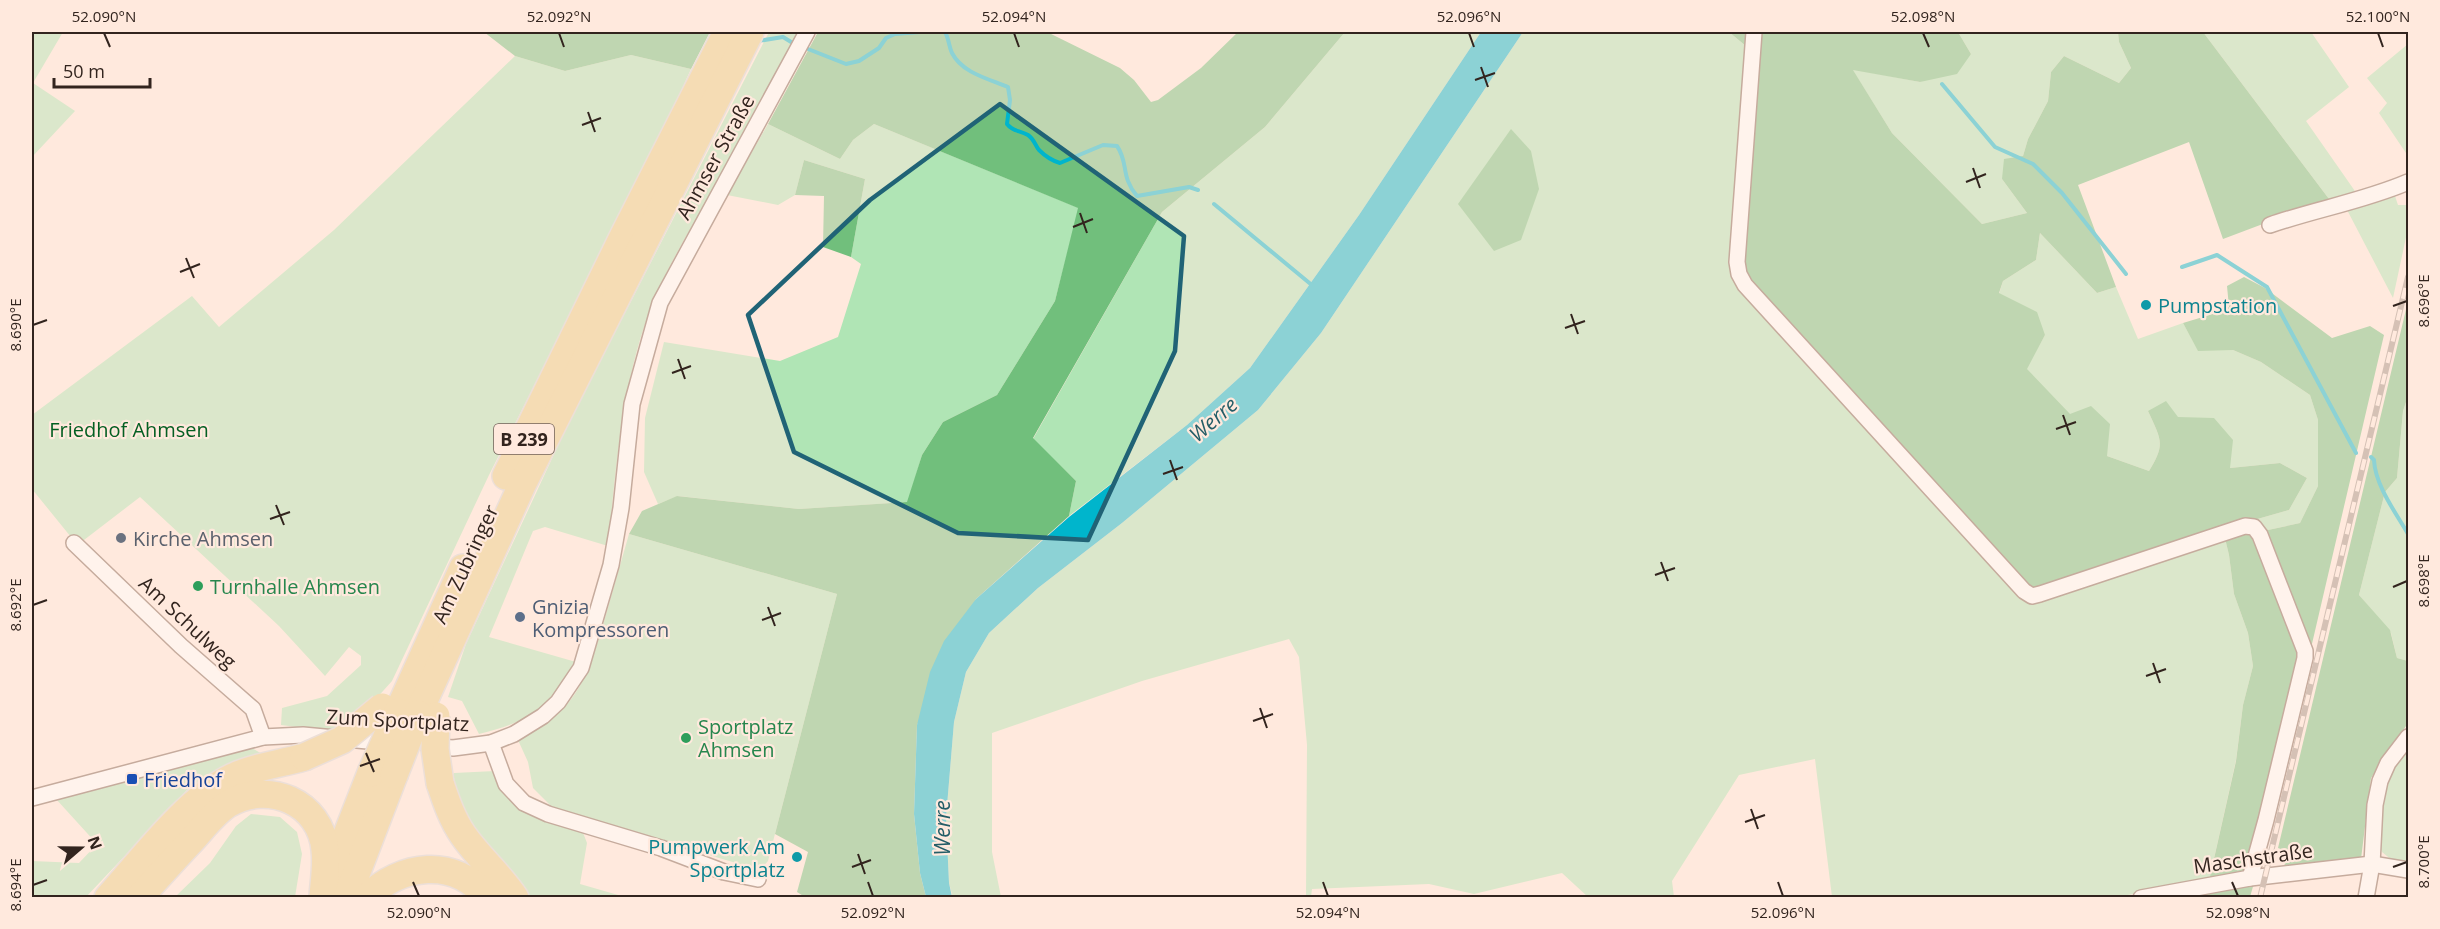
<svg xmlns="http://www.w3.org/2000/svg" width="2440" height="929" font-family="'Open Sans',sans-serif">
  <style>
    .green { fill: #b0e5b5 }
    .forest { fill: #71bf7c }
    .water { fill: #00b5cc }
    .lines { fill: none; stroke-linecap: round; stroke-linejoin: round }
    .stream { stroke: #00b5cc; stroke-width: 4 }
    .street-casing { stroke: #806151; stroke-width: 18 }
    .highway-casing { stroke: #d6d3d2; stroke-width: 30 }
    .street { stroke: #fff; stroke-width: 15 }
    .highway { stroke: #e9cc83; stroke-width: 27 }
    .rail-casing { stroke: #a29086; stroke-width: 6 }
    .rail { stroke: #ffe9dd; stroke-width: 4; stroke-dasharray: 11; stroke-linecap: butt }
    .highway-bridge-casing { stroke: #d6d3d2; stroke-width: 30; stroke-linecap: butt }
    .highway-bridge { stroke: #e9cc83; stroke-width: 27 }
    .marked { fill: none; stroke: #206376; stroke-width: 4.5; stroke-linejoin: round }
    .ticks { fill: none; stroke: #32241e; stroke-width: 2 }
    .culture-dot { fill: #0f9aa8; stroke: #ffe9dd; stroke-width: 2 }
    .worship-dot { fill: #6b7280; stroke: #ffe9dd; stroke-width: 2 }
    .leisure-dot { fill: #2e9e5b; stroke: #ffe9dd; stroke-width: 2 }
    .service-dot { fill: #5c6f8a; stroke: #ffe9dd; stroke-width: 2 }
    .transit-dot { fill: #1a4fb4; stroke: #ffe9dd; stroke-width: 2 }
    .labels { text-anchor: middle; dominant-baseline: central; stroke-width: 4.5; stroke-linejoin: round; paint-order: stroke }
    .shield { fill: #ffe9dd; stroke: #705f57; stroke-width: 1.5 }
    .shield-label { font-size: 18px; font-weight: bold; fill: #32241e }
    .street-label { font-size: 20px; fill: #32241e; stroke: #ffe9dd }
    .culture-label { font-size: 20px; fill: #0d838f; stroke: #ffe9dd; text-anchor: start }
    .park-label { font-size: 20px; fill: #055f22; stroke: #ffe9dd }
    .worship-label { font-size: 20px; fill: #5b616d; stroke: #ffe9dd; text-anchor: start }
    .leisure-label { font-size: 20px; fill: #27864d; stroke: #ffe9dd; text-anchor: start }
    .service-label { font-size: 20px; fill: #4e5e75; stroke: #ffe9dd; text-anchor: start }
    .transit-label { font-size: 20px; fill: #164399; stroke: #ffe9dd; text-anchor: start }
    .water-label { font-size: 21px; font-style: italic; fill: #245d67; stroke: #ffe9dd }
    .neatline { fill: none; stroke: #32241e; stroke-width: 2 }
    .ticks-label { font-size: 15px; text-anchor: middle; fill: #32241e }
  </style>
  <rect width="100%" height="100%" fill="#ffe9dd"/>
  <g class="green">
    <path d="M32,32h31l-30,51 42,28 -43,46z"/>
    <path d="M769,32h29c-26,48 -50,97 -77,144 -23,41 -49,81 -67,124 -32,78 -37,163 -46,246l-63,-19 -12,4 -44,106 87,25c-26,47 -45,59 -97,72l-17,-33 -14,-4 18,-53 102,-220z"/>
    <path d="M1345,32h136l-122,183 -109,153 -63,57 -118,91 7,-35 -43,-42 129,-227 103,-85z"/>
    <path d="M1523,32h206l29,24 -16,206 481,268 6,25 5,39 14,39 5,33 -10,39 -7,55 -27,121 -93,16h-284l-17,-138 -76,16 -67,106 2,16h-86l-26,-24 -88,21 -45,-10 -117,5 -1,8h-5l1,-152 -8,-88 -10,-18 -147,42 -150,52v119l9,45 -48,1 -4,-15 -3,-65 8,-96 12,-50 23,-39 49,-45 84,-65 136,-113 63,-77z"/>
    <path d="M1958,32h160l1,10 12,26 -12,15 -55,-27 -13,16 -3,29 -20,38 -5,17 -21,23 25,34 -45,11 -90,-91 -40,-64 68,13 51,-28z"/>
    <path d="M2203,32h108l38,55 -43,34 51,73 -28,5z"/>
    <path d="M2408,44v112l-29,-43 8,-10 -20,-25z"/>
    <path d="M631,55l60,14 -32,70 -170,336 -97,206 -18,20 -38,31 -55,-7 1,-17 45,-12 34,-31v-9l-12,-9 -24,29 -46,-50 -139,-129 -56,43 -9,2 -43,-53v-74l160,-119 27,31 115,-97 181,-174 50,15z"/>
    <path d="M768,124l72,35 13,-19 21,-16 205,84 -24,93 -58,94 -54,27 -21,33 -14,47 -109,7 -121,-13 -20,8 -14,-32 1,-54 19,-76 116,19 58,-24 23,-73 -10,-7 14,-78 -61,-19 -9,35 -17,10 -51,-10z"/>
    <path d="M2394,193l4,12h10v23l-15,70 -48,-92z"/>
    <path d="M2040,233l57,60 19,-6 22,52 45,-16 15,27h35l28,12 49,33 8,25v66l-18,37 -32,7 -14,-10 35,-10 18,-32 -27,-15 -50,5 -52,-51 -30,-6c13,29 18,32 1,60l-42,-15 -81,-87 19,-34 -46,-41 4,-13 33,-21z"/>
    <path d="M2408,396v265l-11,-3 -6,-25 -32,-38 26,-103 12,-14 6,-67z"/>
    <path d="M629,534l208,60 -69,267 -8,9 -205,-60 -22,-22 -5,-26 -10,-22c59,-28 70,-64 87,-122 8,-28 16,-56 24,-84z"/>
    <path d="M2408,744v121l-15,-4 -11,-9 -6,-16 13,-67z"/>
    <path d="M250,747l14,8 -77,35 -101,107h-54v-36l47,2 18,-19 -41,-45z"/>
    <path d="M495,771l21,33 12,10 54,16 5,13 -7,41 45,13h-100l-53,-69 -23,-48 5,-7z"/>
    <path d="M251,814l29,3 17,15 5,22 -7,43h-120l35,-34 26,-37z"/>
  </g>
  <g class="forest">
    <path d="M484,32h226l-19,37 -60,-14 -66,16 -50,-15z"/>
    <path d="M818,32h229l73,36 14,12 17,22 7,-2 43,-32 37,-36h107l-80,95 -103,85 -129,226 43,43 -7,35 -93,83 -59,126 -3,89 6,59 6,24h-121l-8,-5 11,-40 -33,-18 62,-240 -208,-60 13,-23 35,-15 122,13 108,-7 15,-47 21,-33 54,-27 58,-94 23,-93 -204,-84 -21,16 -13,19 -72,-35z"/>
    <path d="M1729,32h229l13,22 -14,20 -37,8 -67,-12 39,63 90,91 45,-11 -25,-34 2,-20 19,-3 5,-17 20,-38 3,-29 13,-16 55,27 12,-15 -12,-26 -1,-10h85l126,167 -106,40 -34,-97 -111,43 38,102 -19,6 -57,-60 -4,27 -33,21 -4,12 38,19 8,23 -18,34 43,45 21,-8 19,18 -3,32 42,15c17,-28 12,-31 -1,-60l18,-10 12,16 36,1 19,22 -3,28 50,-5 27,15 -18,32 -35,10 14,10 32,-7 18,-37v-66l-8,-25 -49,-33 -28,-12 -35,1 -15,-28 33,-10 13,-6 -2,-21 17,-9 21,11 67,50 38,-12 14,9 -125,536 -50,10 27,-120 7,-56 10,-39 -5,-33 -14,-39 -5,-39 -6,-25 -186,61 -10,-3 -274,-301 -11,-25 16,-206z"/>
    <path d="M1511,129l20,22 8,38 -18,51 -27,11 -36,-47z"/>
    <path d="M804,160l61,19 -14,78 -28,-10 1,-51 -29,-1z"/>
    <path d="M2408,301v95l-5,15 -6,67 -12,14 -26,103 31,35 7,28 11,3v62l-37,55 -10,81 -77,12 2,-20 -8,-3z"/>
    <path d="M2254,883l-4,14h-66z"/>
  </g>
  <path class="water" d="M1481,32h42l-202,301 -63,77 -136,113 -84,65 -49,45 -23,39 -12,50 -8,96 3,65 3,14h-26l-6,-24 -6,-59 3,-89 13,-53 14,-31 32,-42 93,-82 118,-92 63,-57 109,-153z"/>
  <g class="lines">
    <g class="stream">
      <path d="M945,32c4,7 4,15 7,21 10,20 37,26 56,34l2,13 -3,24c6,8 13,6 21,11 6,4 7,10 11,15 6,6 14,11 21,13l43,-18 14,1c12,17 3,30 20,50l52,-9 9,3"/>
      <path d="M758,41l25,-4 13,8"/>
      <path d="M803,47l43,17 13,-3 20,-13 7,-10 9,-4 25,-2"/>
      <path d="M1942,84l53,63 38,17 29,29 64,81"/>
      <path d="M1214,204l99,82"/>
      <path d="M2182,267l35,-12 50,32 89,166"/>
      <path d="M2371,457l3,3c1,25 22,53 34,74"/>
    </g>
    <defs>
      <g id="street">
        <path d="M1754,32l-17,230 2,12 6,11 279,306 8,5 8,-2 205,-68 9,1 6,8 45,116v7l-39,162 -16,58"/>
        <path d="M2270,225c46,-16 94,-24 138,-43"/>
        <path d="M74,543l107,103 72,63 10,28"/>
        <path d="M491,743l15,41 18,19 24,11 113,34 63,24 34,7"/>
        <path d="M428,746l25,2 23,-3 15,-2 23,-9 29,-18 15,-14 23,-34 30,-103 10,-57 11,-104 28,-101 147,-271"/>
        <path d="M32,798l231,-61 40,-2 86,8"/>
        <path d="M2141,898l109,-20 122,-14 36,6"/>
        <path d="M2366,898l6,-34 3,-59 5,-24 8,-18 20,-26"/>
      </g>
      <g id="highway">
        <path d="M506,476l117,-239 104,-205"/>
        <path d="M398,712l65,-144"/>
        <path d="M418,714l104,-229 228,-453"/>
        <path d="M440,783c6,18 12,36 23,52 15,22 37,40 52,63"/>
        <path d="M330,878l41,-105"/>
        <path d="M108,898c35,-39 79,-99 125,-121 23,-11 48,-13 71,-20"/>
        <path d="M139,898c18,-20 35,-39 53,-58 11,-12 22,-27 36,-36 40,-24 93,-2 97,46 2,15 -1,32 -2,46"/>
        <path d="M347,898l47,-123"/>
        <path d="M366,898c35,-34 88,-42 122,0"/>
      </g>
    </defs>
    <use href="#street" class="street-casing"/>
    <use href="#highway" class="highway-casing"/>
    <use href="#street" class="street"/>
    <use href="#highway" class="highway"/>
    <defs>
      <path id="rail" d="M2260,898l148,-621"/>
    </defs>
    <use href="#rail" class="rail-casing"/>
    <use href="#rail" class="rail"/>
    <defs>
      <g id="highway-bridge">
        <path d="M436,716l-1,33 5,34"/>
        <path d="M304,757l38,-17 40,-33"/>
        <path d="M371,773l27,-61"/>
        <path d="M394,775l24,-61"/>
      </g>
    </defs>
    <use href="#highway-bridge" class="highway-bridge-casing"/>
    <use href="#highway-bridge" class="highway-bridge"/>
  </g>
  <path d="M0 0H2440V929H0ZM1000,104l184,132 -9,115 -87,189 -130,-7 -164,-81 -46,-137 122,-115z" fill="#ffe9dd" fill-opacity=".55" fill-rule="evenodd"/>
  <path class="marked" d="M1000,104l184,132 -9,115 -87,189 -130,-7 -164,-81 -46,-137 122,-115z"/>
  <path class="ticks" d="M104,33l6,14M559,33l5,14M1014,33l5,14M1469,33l5,14M1923,33l6,14M2378,33l5,14M1481,67l7,20M1475,80l20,-7M588,112l7,20M582,125l19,-7M1973,168l7,20M1966,182l20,-8M1080,213l7,20M1073,227l20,-8M186,258l8,20M180,272l20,-8M2393,306l14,-5M1571,314l7,20M33,325l14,-5M1565,328l20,-7M678,359l7,20M672,373l19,-7M2063,415l7,20M2056,429l20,-7M1170,460l7,20M1163,474l20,-7M276,505l8,20M270,519l20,-7M1661,562l7,19M1655,575l20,-7M2393,587l14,-6M33,605l14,-5M768,607l7,19M762,620l19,-7M2153,663l7,20M2146,676l20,-7M1260,708l7,20M1253,721l20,-7M366,753l8,19M360,766l20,-7M1751,809l7,20M1745,822l20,-7M858,854l7,20M852,867l19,-7M2393,867l14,-5M413,882l6,14M868,882l5,14M1323,882l5,14M1778,882l5,14M2232,882l6,14M33,885l14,-5"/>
  <g class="culture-dot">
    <circle cx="2146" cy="305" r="6"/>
    <circle cx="797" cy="857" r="6"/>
  </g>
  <circle class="worship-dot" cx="121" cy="538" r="6"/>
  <g class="leisure-dot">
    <circle cx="198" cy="586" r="6"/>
    <circle cx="686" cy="738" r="6"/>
  </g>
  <circle class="service-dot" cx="520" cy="617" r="6"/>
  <rect class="transit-dot" x="126" y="773" width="12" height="12" rx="3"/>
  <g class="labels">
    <rect class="shield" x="494" y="424" width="60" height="30" rx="4.5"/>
    <g class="shield-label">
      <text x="524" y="439">B 239</text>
    </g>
    <g class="street-label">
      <text transform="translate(715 157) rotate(-61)">Ahmser Straße</text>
      <text transform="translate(465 564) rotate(-65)">Am Zubringer</text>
      <text transform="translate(188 622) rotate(43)">Am Schulweg</text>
      <text transform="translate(398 720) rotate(3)">Zum Sportplatz</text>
      <text transform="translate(2253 858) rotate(-8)">Maschstraße</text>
    </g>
    <g class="culture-label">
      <text x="2158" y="305">Pumpstation</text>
      <text x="785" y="846" text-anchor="end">Pumpwerk Am<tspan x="785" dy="23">Sportplatz</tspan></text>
    </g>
    <g class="park-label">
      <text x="129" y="429">Friedhof Ahmsen</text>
    </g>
    <g class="worship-label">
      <text x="133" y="538">Kirche Ahmsen</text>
    </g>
    <g class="leisure-label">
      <text x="210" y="586">Turnhalle Ahmsen</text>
      <text x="698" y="726">Sportplatz<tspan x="698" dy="23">Ahmsen</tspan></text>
    </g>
    <g class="service-label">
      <text x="532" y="606">Gnizia<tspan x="532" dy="23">Kompressoren</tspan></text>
    </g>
    <g class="transit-label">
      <text x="144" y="779">Friedhof</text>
    </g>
    <g class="water-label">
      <text transform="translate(1213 419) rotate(-41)">Werre</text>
      <text transform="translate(942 828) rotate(-90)">Werre</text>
    </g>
  </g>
  <rect width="2440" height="929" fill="none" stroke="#ffe9dd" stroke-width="66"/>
  <g transform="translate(81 848) rotate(70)" stroke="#ffe9dd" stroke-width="4.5" paint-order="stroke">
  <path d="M0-4.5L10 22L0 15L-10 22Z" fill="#32241e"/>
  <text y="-9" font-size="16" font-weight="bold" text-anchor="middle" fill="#32241e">N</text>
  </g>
  <path d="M54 78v9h96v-9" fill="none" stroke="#32241e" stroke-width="3"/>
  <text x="63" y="78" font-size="18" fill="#32241e" stroke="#ffe9dd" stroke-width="4.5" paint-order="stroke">50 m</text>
  <rect x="33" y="33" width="2374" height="863" class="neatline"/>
  <g class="ticks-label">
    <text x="104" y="22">52.090°N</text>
    <text x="559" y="22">52.092°N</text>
    <text x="1014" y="22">52.094°N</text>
    <text x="1469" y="22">52.096°N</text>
    <text x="1923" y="22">52.098°N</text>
    <text x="2378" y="22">52.100°N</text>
    <text transform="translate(2424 301) rotate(-90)" y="5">8.696°E</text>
    <text transform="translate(16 325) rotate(-90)" y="5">8.690°E</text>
    <text transform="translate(2424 581) rotate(-90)" y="5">8.698°E</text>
    <text transform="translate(16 605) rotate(-90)" y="5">8.692°E</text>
    <text transform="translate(2424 862) rotate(-90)" y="5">8.700°E</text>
    <text transform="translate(16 885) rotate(-90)" y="5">8.694°E</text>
    <text x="419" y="918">52.090°N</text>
    <text x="873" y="918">52.092°N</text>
    <text x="1328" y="918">52.094°N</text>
    <text x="1783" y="918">52.096°N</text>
    <text x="2238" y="918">52.098°N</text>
  </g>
</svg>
